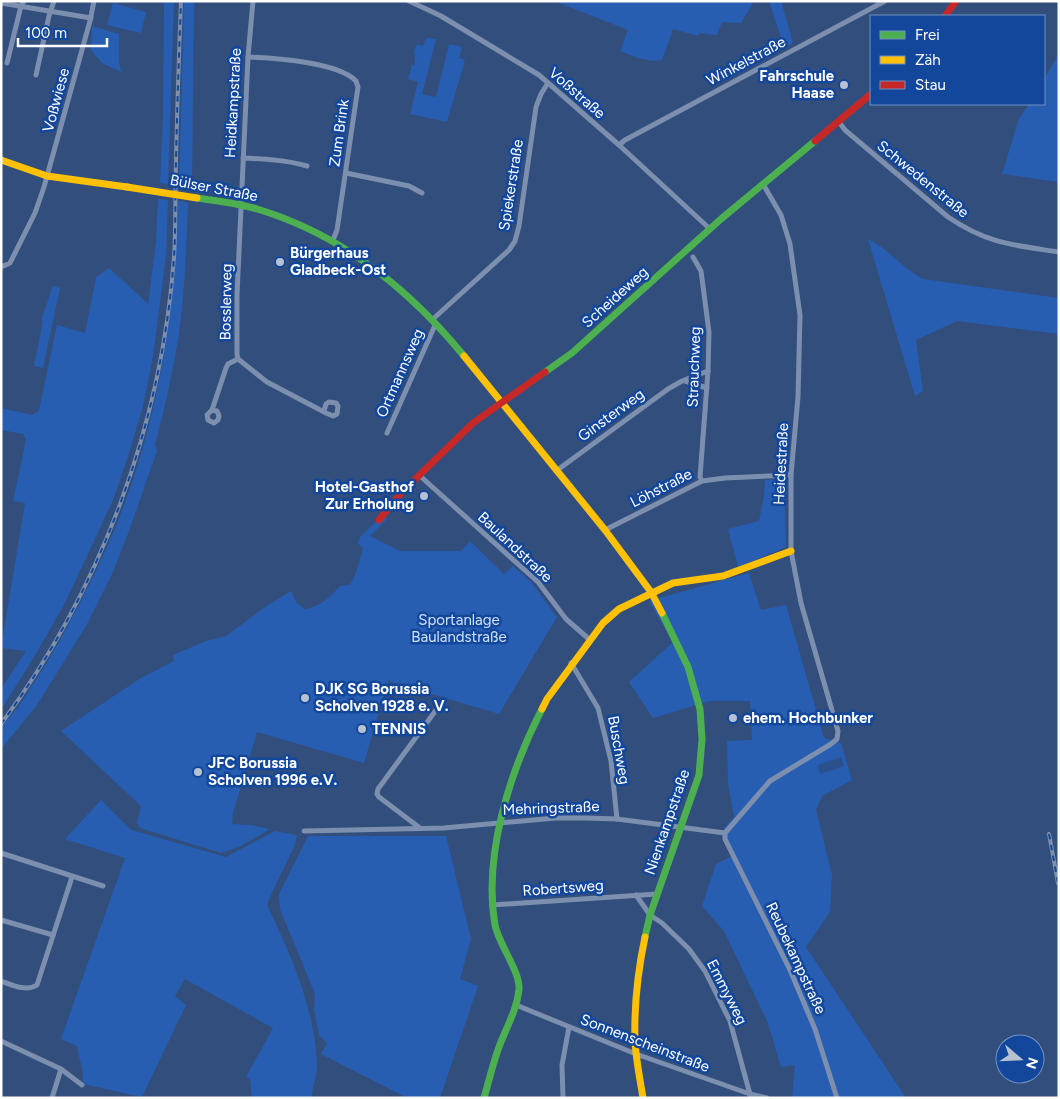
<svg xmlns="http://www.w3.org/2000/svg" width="1060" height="1099" font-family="Figtree,sans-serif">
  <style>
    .green { fill: #275eb2 }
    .water { fill: #2a508d }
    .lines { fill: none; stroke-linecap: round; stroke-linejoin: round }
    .street { stroke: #7d8fae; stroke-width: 5 }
    .fast { stroke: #4caf50; stroke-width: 7 }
    .slow { stroke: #ffc107; stroke-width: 7 }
    .jam { stroke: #c62828; stroke-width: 7 }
    .rail-casing { stroke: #7d8fac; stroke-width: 4 }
    .rail { stroke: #12479c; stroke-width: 2; stroke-dasharray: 5.5; stroke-linecap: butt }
    .slow-bridge { stroke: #ffc107; stroke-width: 7 }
    .poi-dot { fill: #b7c1d1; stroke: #12479c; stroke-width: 2 }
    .labels { text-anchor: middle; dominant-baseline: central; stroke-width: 5; stroke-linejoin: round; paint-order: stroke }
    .street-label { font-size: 15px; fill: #fff; stroke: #12479c }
    .poi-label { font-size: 15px; font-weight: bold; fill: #fff; stroke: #12479c; text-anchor: start }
    .park-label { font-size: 15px; fill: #cfe2fe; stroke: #12479c }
  </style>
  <rect width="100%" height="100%" fill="#324e7c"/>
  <g class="green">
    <path d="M164,1h10l-6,183 -8,-1 3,-65z"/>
    <path d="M184,1h10l-2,187 -13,-2z"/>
    <path d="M554,1h200l-13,22 -19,-1 -5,13 -17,-2 -2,3 -25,-7 -11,31c-14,3 -29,-4 -42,-9l8,-21z"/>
    <path d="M769,1h12l12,42 -9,4z"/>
    <path d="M113,3l33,9 -5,21 -34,-8z"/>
    <path d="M92,26l27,8v28l2,10 -19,-9 -11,-13z"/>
    <path d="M426,38l10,1 -14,55 14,3 13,-53 13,3 -3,11 6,2 -18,62 -37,-8 8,-32 -10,-3 4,-14h3l-1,-14 3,-7 6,2z"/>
    <path d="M1059,54v128l-57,-8 17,-55 10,-15h15v-25z"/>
    <path d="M158,199l10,1 -2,56 -13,101 -10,49 -14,47 -16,47 -48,103 -28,49 -36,58v-21l25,-38 -25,-3 24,-145 -12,-2 13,-61 -3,-6 -22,-4v-22l31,7 4,-2 3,-3 18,-85 28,8 11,-56 13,-9 39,36 8,-62z"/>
    <path d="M178,201l10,2c-2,46 -3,92 -10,137 -6,36 -14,70 -23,105l2,6 -28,80 -16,41 -27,54 -49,79 -36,44c0,-6 -1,-14 0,-19 2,-8 13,-17 18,-24 9,-14 18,-28 27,-42 21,-35 40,-72 58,-110 51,-113 71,-230 74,-353z"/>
    <path d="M868,239c21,10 35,30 55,40l136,19v36l-102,-13 -41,19 7,51 -8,5z"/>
    <path d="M53,286l7,2 -17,80 -9,-2 9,-45 -2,-1z"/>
    <path d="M784,479l3,2 -2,23 1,43 -48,20 -10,-38 31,-8 5,-25 1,-16z"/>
    <path d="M382,516l5,3 -17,17 30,15h61l9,-10 34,33 9,-8 18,16 26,35 -58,97 -111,-33 -24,82 -107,-31 -24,81 -1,11 19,1 19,4 -29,17 -20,7 -81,-25 -3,-6 4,-16 -80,-75 80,-53 33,-17 -1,-6 33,-14 20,-5 39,-29 26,-16 5,11 8,7c16,-2 25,-11 36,-23l10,-1 5,-10 8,-26 -5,-6 2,-6z"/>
    <path d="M749,573l12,37 25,-5 38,133 17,5 11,37 -30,16 -6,14 16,65 -2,37 -24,35 100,151h-114l3,-33 -14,2 -13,-44 -44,-92 -22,-25 14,-42 16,-8 -9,-16 1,-12 10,-11 -6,-34 -1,-42 25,-1 -2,-39h-41l-56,17 -24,-36 44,-40 -24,-41z"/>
    <path d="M101,800l30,30 95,27 49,-26 22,4 -3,12 -25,52 -2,6c24,50 47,102 50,158 1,12 -5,23 -5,35h-60l-2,-19 -4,-2 27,-49 -88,-49 -10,17 11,9 -44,92 -59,-13c1,-14 -4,-25 -6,-38l-16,-7 64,-181 -60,-19z"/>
    <path d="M308,836h138l25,103 -11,40 18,7 -38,112h-33l-86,-44 6,-11 -8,-8 -5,-25 1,-16 -35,-85 -1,-15z"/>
  </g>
  <path class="water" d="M841,757l3,9 -24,8 -2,-9z"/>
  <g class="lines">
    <g class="street">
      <path d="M253,1l-5,56 -11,238v59l1,5 29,23 59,31 7,3 4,-2 1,-8 -2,-3 -7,-1 -3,2 -2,7"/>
      <path d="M409,1l32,15 98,59 80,70 91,84"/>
      <path d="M1,3l90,15"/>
      <path d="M248,57c26,1 90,5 108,24l2,6 -21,143 -4,10"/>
      <path d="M7,63l14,-57 3,-5"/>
      <path d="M36,75l13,-59 5,-15"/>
      <path d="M839,122l6,8 103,87c40,27 65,28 111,35"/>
      <path d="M619,145l6,-5 260,-139"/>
      <path d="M243,158c22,1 43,2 64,8"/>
      <path d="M346,173l63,13 13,7"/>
      <path d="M693,257l8,14 8,61 -1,39 -8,106 2,4"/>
      <path d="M1,267l9,-4 25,-50 9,-26 46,-166 4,-20"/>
      <path d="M433,319l76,-69 6,-9 4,-15 17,-119 5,-13 7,-11"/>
      <path d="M685,381l22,7"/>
      <path d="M212,410l5,1 2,5 -1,4 -4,3 -6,-3 -1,-5 5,-5 14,-42 2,-4 10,-5"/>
      <path d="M387,433l49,-110"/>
      <path d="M556,471l112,-82 14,-8 26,-10"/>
      <path d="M419,475l119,107 28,37 24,21"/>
      <path d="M605,530l97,-49 23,-3 66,-3"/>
      <path d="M571,663l27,45 13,53 6,58"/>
      <path d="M420,828l-41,-31 -2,-3 1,-5 61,-83"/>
      <path d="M304,831l140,-3 112,-10h30l31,1 108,14"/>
      <path d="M725,833l45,-52 61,-37 6,-5 1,-8 -37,-128 -10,-52v-76l7,-78 2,-82 -10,-71 -9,-29 -18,-31"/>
      <path d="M725,833v6l65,131 25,59 22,69"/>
      <path d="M1,853l102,33"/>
      <path d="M636,895l14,20 12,8 27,26 16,22 25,50 21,77"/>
      <path d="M492,905l165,-11"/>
      <path d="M1,920l52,15"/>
      <path d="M1,981c11,4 25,11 36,4l35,-108"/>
      <path d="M516,1005l120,49 114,40 17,4"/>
      <path d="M1,1041l60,28 21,16"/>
      <path d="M52,1098l9,-29"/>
      <path d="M563,1098l-1,-33 7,-38"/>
    </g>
    <g class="fast">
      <path d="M197,198c20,3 40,5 60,11 84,25 152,80 207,147"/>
      <path d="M545,372l27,-19 149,-134 94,-78"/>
      <path d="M645,937l5,-22 49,-140 3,-36 -2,-30 -12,-42 -26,-54"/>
      <path d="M484,1098c5,-17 9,-35 15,-51 7,-19 18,-37 20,-58 1,-18 -20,-44 -24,-64 -12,-70 15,-154 47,-216"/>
    </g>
    <g class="slow">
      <path d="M1,160l46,16 80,11"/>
      <path d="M464,356l141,174 46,62 11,21"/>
      <path d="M542,709l5,-10 56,-76 16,-14 54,-26 50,-7 68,-25"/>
      <path d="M643,1098c-3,-19 -7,-38 -8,-57 -1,-34 3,-71 10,-104"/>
    </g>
    <g class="jam">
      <path d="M945,16l11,-15"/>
      <path d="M815,141l56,-47"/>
      <path d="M379,520l22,-27 72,-70 72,-51"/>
    </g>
    <defs>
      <g id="rail">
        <path d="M1,724c100,-134 161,-300 173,-467 2,-31 1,-64 2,-95 1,-54 3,-107 5,-161"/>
        <path d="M1049,834l9,49"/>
      </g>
    </defs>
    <use href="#rail" class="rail-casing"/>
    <use href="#rail" class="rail"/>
    <path class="slow-bridge" d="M127,187l70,11"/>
  </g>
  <g class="poi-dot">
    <circle cx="844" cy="85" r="5"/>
    <circle cx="280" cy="262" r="5"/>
    <circle cx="424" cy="496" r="5"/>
    <circle cx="305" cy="698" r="5"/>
    <circle cx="733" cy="718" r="5"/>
    <circle cx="362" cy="729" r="5"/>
    <circle cx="198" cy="772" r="5"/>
  </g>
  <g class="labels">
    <g class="street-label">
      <text transform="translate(746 61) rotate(-28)">Winkelstraße</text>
      <text transform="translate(577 93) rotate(41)">Voßstraße</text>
      <text transform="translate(56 100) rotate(-75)">Voßwiese</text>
      <text transform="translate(233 103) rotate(-87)">Heidkampstraße</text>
      <text transform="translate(339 133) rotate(-82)">Zum Brink</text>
      <text transform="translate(923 179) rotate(39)">Schwedenstraße</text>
      <text transform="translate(511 185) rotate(-81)">Spiekerstraße</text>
      <text transform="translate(214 188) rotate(11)">Bülser Straße</text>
      <text transform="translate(615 297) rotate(-42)">Scheideweg</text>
      <text transform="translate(226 302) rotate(-89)">Bosslerweg</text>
      <text transform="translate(694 367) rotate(-88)">Strauchweg</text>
      <text transform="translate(400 373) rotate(-66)">Ortmannsweg</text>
      <text transform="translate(611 415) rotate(-36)">Ginsterweg</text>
      <text transform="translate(781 464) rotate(-87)">Heidestraße</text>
      <text transform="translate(661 488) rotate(-27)">Löhstraße</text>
      <text transform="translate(515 547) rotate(43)">Baulandstraße</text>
      <text transform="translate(619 750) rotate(80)">Buschweg</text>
      <text transform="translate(551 808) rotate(-2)">Mehringstraße</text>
      <text transform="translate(667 822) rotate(-71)">Nienkampstraße</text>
      <text transform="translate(563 888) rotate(-4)">Robertsweg</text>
      <text transform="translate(796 958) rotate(65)">Reubekampstraße</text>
      <text transform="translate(727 992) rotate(63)">Emmyweg</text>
      <text transform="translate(645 1043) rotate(21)">Sonnenscheinstraße</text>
    </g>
    <g class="poi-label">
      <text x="834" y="76" text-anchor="end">Fahrschule<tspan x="834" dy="17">Haase</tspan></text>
      <text x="290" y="253">Bürgerhaus<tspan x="290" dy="17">Gladbeck-Ost</tspan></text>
      <text x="414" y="487" text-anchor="end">Hotel-Gasthof<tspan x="414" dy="17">Zur Erholung</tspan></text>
      <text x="315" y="689">DJK SG Borussia<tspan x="315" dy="17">Scholven 1928 e. V.</tspan></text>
      <text x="743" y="718">ehem. Hochbunker</text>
      <text x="372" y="729">TENNIS</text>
      <text x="208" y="763">JFC Borussia<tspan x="208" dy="17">Scholven 1996 e.V.</tspan></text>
    </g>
    <g class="park-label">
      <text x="459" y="620">Sportanlage<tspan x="459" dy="17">Baulandstraße</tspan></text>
    </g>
  </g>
  <rect width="1060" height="1099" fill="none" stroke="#ffffff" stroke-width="5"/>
  <rect x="870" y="15" width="175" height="90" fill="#12479c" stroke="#7191c4"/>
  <rect x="880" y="31" width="25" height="8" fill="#4caf50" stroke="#7191c4"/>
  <text x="915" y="40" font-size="15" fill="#ffffff">Frei</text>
  <rect x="880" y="56" width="25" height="8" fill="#ffc107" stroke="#7191c4"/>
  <text x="915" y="65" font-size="15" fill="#ffffff">Zäh</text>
  <rect x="880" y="81" width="25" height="8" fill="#c62828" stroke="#7191c4"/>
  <text x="915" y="90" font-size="15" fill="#ffffff">Stau</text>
  <g transform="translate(1020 1059) rotate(109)"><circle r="24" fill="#12479c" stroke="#7191c4"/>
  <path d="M0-4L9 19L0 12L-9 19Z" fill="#b7c1d1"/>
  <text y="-8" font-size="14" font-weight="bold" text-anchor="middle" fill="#ffffff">N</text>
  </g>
  <path d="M18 38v8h89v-8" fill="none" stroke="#ffffff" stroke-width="2.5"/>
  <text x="25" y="38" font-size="15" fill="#ffffff" stroke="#12479c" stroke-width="4" paint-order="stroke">100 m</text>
</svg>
